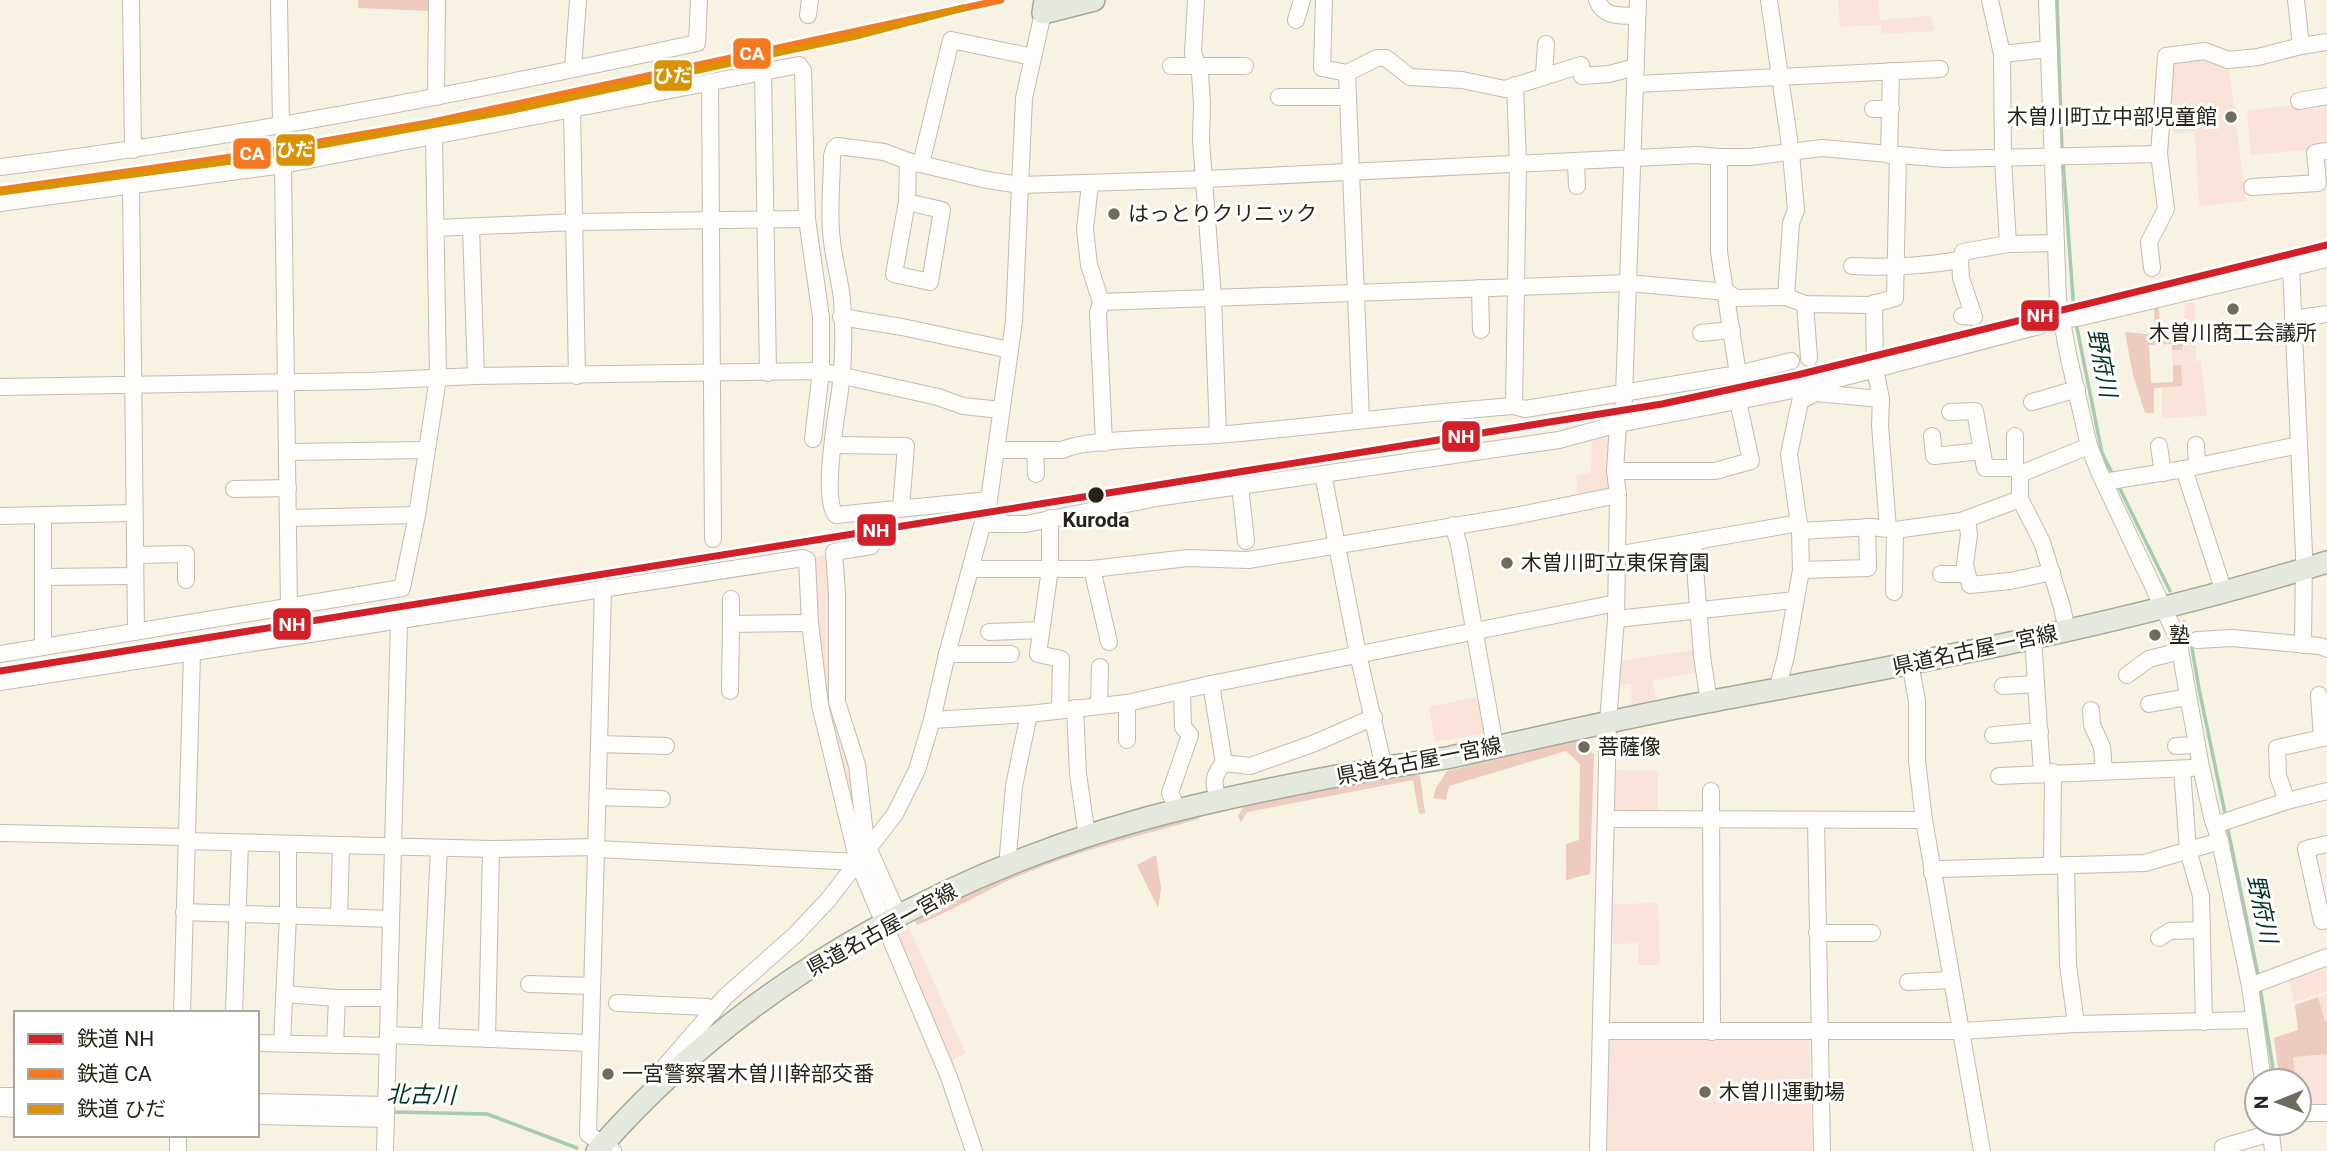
<svg xmlns="http://www.w3.org/2000/svg" width="2327" height="1151" font-family="Roboto,'Noto Sans JP',sans-serif">
  <style>
    .green { fill: #fae3d8 }
    .forest { fill: #edcbbf }
    .lines { fill: none; stroke-linecap: round; stroke-linejoin: round }
    .stream { stroke: #a6cbb3; stroke-width: 3.5 }
    .minor-casing { stroke: #c1bdb1; stroke-width: 18 }
    .major-casing { stroke: #a5a993; stroke-width: 24 }
    .minor { stroke: #fefdfb; stroke-width: 16 }
    .major { stroke: #e5e8de; stroke-width: 21 }
    .rail-1-casing { stroke: #fff; stroke-width: 12 }
    .rail-2-casing { stroke: #fff; stroke-width: 12 }
    .rail-3-casing { stroke: #fff; stroke-width: 12 }
    .rail-1 { stroke: #d12027; stroke-width: 7 }
    .rail-2 { stroke: #f47921; stroke-width: 7 }
    .rail-3 { stroke: #d89204; stroke-width: 7 }
    .poi-dot { fill: #6f6b5f; stroke: #fff; stroke-width: 2.5 }
    .stop-dot { fill: #262318; stroke: #fff; stroke-width: 2.5 }
    .labels { text-anchor: middle; dominant-baseline: central; stroke-width: 6; stroke-linejoin: round; paint-order: stroke }
    .poi-label { font-size: 21px; fill: #262318; stroke: #fff; text-anchor: start }
    .stop-label { font-size: 21px; font-weight: bold; fill: #262318; stroke: #fff }
    .street-label { font-size: 21px; fill: #262318; stroke: #fff }
    .water-label { font-size: 23px; font-style: italic; fill: #053624; stroke: #fff }
    .line-badge { stroke: #fff; stroke-width: 2.5 }
    .badge-label { font-size: 19px; text-anchor: middle; font-weight: bold; fill: #fff }
  </style>
  <rect width="100%" height="100%" fill="#f7f2e2"/>
  <g class="green">
    <path d="M1838,0h40l2,20 51,-4 4,15 -53,3 -1,-9 -41,2z"/>
    <path d="M2205,51l23,9 18,141 -47,5 -4,-75 -21,3 -8,-69z"/>
    <path d="M2327,102v46l-76,7 -4,-45z"/>
    <path d="M2185,303h10l1,58h5l6,55 -45,2v-31l20,-1 -2,-21h-7l-1,-15 10,-1z"/>
    <path d="M1617,431v61l-39,4 -2,-20 15,-4 1,-36z"/>
    <path d="M834,552l3,150 29,141 -28,-56 -31,-227z"/>
    <path d="M1694,650l4,22 -46,9 5,23 -25,7 -1,-27 -20,2 2,-24z"/>
    <path d="M1477,697l7,36 -49,9 -6,-35z"/>
    <path d="M1615,770l43,1v40h-44z"/>
    <path d="M1658,903l2,62h-22v-22l-25,1 -1,-40z"/>
    <path d="M908,925l58,129 -9,3 -9,7 -59,-128z"/>
    <path d="M2327,963v28l-33,11 -6,-28z"/>
    <path d="M2327,994v115h-28v-28h-19l-6,-43 24,-8 -3,-25z"/>
    <path d="M1602,1031l207,1 3,119h-214z"/>
  </g>
  <g class="forest">
    <path d="M358,0h72v11l-72,-3z"/>
    <path d="M2158,299l3,36 24,-1 -3,16h-10v-6l-23,1 2,38 22,-1v-17h8l1,21 -28,2v25h-9l-12,-38 -8,-43 30,3 -1,-30z"/>
    <path d="M1575,741l19,13 -4,120 -24,6v-36l13,-4 1,-76 -14,-13 -117,35 -3,14 -13,-2 3,-10 11,-17z"/>
    <path d="M1411,773l9,3 5,37 -6,1 -6,-34 -166,32 -6,10 -3,-6 6,-10z"/>
    <path d="M1200,814l-1,5c-65,18 -129,34 -190,61 -31,15 -60,32 -92,45l-4,-7 163,-70z"/>
    <path d="M1156,855l5,33 -3,20 -21,-43z"/>
    <path d="M2318,997l7,24h2v33l-34,3 2,24h-15l-6,-43 24,-8 -3,-25z"/>
  </g>
  <g class="lines">
    <g class="stream">
      <path d="M2057,0l5,152"/>
      <path d="M2063,160l11,152"/>
      <path d="M2076,323l26,130 11,22"/>
      <path d="M2118,485l52,106"/>
      <path d="M2184,622l5,9 10,58 27,129"/>
      <path d="M2227,825l32,154"/>
      <path d="M2260,987l13,82"/>
      <path d="M392,1112l95,2 90,34"/>
    </g>
    <defs>
      <g id="minor">
        <path d="M131,0l2,150"/>
        <path d="M279,0l2,125"/>
        <path d="M1196,0l-3,53 7,20 2,31 -1,36 12,158 5,136"/>
        <path d="M1324,0l-2,68 25,5 30,-15h9l24,19 52,3 43,9 76,-24 1,11 27,-2 27,-7"/>
        <path d="M1597,0c7,18 23,15 40,16"/>
        <path d="M1769,0l22,153 5,57 -5,13 -5,74"/>
        <path d="M1990,0l12,54 1,105 5,85"/>
        <path d="M2047,0l11,299 10,55 21,92 11,28 78,165 23,128 11,50 8,24 30,145 13,95"/>
        <path d="M2296,0l5,46"/>
        <path d="M808,15l2,-15"/>
        <path d="M1296,20l6,-20"/>
        <path d="M2002,54l47,-5"/>
        <path d="M1171,66h74"/>
        <path d="M573,69l5,-69"/>
        <path d="M763,71l5,302"/>
        <path d="M1347,73l14,346"/>
        <path d="M1544,75l2,-31"/>
        <path d="M710,82l3,457"/>
        <path d="M1636,84l304,-15"/>
        <path d="M436,97l1,-97"/>
        <path d="M1279,97h69"/>
        <path d="M2299,101l28,-5"/>
        <path d="M572,108l5,268"/>
        <path d="M1873,109h18"/>
        <path d="M1889,155l2,-84"/>
        <path d="M1719,157v95l19,122"/>
        <path d="M1576,162l1,24"/>
        <path d="M921,164l30,-124 82,17"/>
        <path d="M283,165l6,442"/>
        <path d="M0,167c234,-29 466,-74 697,-124l2,-43"/>
        <path d="M1090,184l-5,45 4,36 12,37 -3,11 6,130"/>
        <path d="M131,186l5,446"/>
        <path d="M2252,187l66,-4 -3,-30 12,-2"/>
        <path d="M907,202l35,8 -12,72 -36,-8 13,-72 1,-41"/>
        <path d="M0,203l283,-38 516,-100 4,6 4,148 14,98v54l-8,68"/>
        <path d="M436,228l139,-6 232,-3"/>
        <path d="M471,228l5,148"/>
        <path d="M1960,260l1,18 13,39 -12,-1"/>
        <path d="M1852,266c37,2 71,0 108,-6l3,-8 45,-8 48,-1"/>
        <path d="M2152,268l-3,-26 17,-33 -7,-55 7,-98 39,-5 23,9 30,-3 43,-11 26,-4"/>
        <path d="M2291,268l13,286 -1,91"/>
        <path d="M1480,288l1,42"/>
        <path d="M1101,302l527,-19 99,9 9,6 50,-1 19,7 64,1 26,-7 3,-143"/>
        <path d="M1874,303l1,66 6,30 -1,26 8,104"/>
        <path d="M1805,304l4,54"/>
        <path d="M841,317l61,10 108,23"/>
        <path d="M2293,319l34,-5"/>
        <path d="M1701,333l31,-3"/>
        <path d="M0,387l368,-6 108,-5 345,-5 117,26 25,9 38,4"/>
        <path d="M1804,399l11,-6 66,6"/>
        <path d="M2032,402l45,-13"/>
        <path d="M1514,406l4,-242 -3,-79"/>
        <path d="M1950,412l25,-1 10,57h30l5,6"/>
        <path d="M1623,423l15,-423"/>
        <path d="M1932,436l2,20 48,-5"/>
        <path d="M2015,436v32"/>
        <path d="M833,445l73,1 -5,62"/>
        <path d="M2196,445l1,21"/>
        <path d="M2159,446l4,27"/>
        <path d="M996,450h67c16,-11 126,-13 153,-15 99,-8 198,-22 298,-29l11,3 213,-35 53,-13"/>
        <path d="M1035,450l1,24"/>
        <path d="M287,452l140,-2"/>
        <path d="M2184,469l40,123"/>
        <path d="M1615,471h100l36,-10 -13,-60"/>
        <path d="M1323,474l35,180 26,114"/>
        <path d="M2104,482l80,-13 115,-24"/>
        <path d="M1240,486l6,55"/>
        <path d="M234,489l54,-1"/>
        <path d="M989,500l-153,15c-15,-17 1,-101 4,-125 4,-30 4,-61 2,-91 -2,-19 -8,-38 -10,-58 -4,-28 0,-57 0,-85l2,-7 3,-3 47,6 24,9 79,19 34,5 185,-6 490,-24 23,2h31l72,-9 122,11 215,-5"/>
        <path d="M0,516l134,-3"/>
        <path d="M43,516v131"/>
        <path d="M288,518l129,-3"/>
        <path d="M1967,519l2,16 -4,29 5,21 40,-4 42,-9"/>
        <path d="M984,524h42l130,-26 403,-58 59,-16 185,-36 259,-68 20,-3 245,-58"/>
        <path d="M1453,525l6,20 36,201"/>
        <path d="M1800,531l72,-4 23,3 66,-9 59,-22"/>
        <path d="M1693,542l9,114 7,46"/>
        <path d="M871,546l-37,6 3,41v109l20,63 9,78 33,74"/>
        <path d="M135,555l51,-1v26"/>
        <path d="M1616,555l183,-32"/>
        <path d="M971,569h79v-51"/>
        <path d="M1092,569l17,73"/>
        <path d="M1801,570l67,-2 -1,-41"/>
        <path d="M1941,574h26"/>
        <path d="M43,577l92,-1"/>
        <path d="M1894,592l1,-62"/>
        <path d="M731,599v25"/>
        <path d="M1616,619l179,-19"/>
        <path d="M2067,631l-5,-24 -20,-65 -22,-43v-25l69,-28"/>
        <path d="M989,632l52,-2"/>
        <path d="M2033,638l9,135"/>
        <path d="M2197,640l35,-2 88,8 7,3"/>
        <path d="M0,654l402,-66 15,-73 21,-137 -4,-241"/>
        <path d="M947,654h64"/>
        <path d="M1910,663l7,38v60l7,59 58,331"/>
        <path d="M2127,675l22,-16 31,-8"/>
        <path d="M0,682l803,-124 4,2 3,63 10,82 38,157 91,215 25,74"/>
        <path d="M1211,684l13,79c-13,14 -10,21 -6,38"/>
        <path d="M2003,686l33,-2"/>
        <path d="M1777,690l9,-34 15,-86 -1,-39 -11,-77 14,-66"/>
        <path d="M730,691l1,-67 79,-1"/>
        <path d="M2319,695l3,43"/>
        <path d="M2149,704l39,-7"/>
        <path d="M1099,706l1,-39"/>
        <path d="M1075,708l3,66 9,62"/>
        <path d="M1060,710l1,-51 -23,-5 12,-85h42l96,-11 60,2 267,-44 103,-21"/>
        <path d="M2091,710l1,15 10,22 2,24"/>
        <path d="M932,720l97,-6 98,-11 84,-19 405,-81"/>
        <path d="M1993,735l47,-4"/>
        <path d="M1127,740v-37"/>
        <path d="M599,744l4,-156"/>
        <path d="M2176,746l21,-1"/>
        <path d="M1224,763l26,3 65,-23 59,-26"/>
        <path d="M2182,769l6,81 13,46 3,126"/>
        <path d="M1999,776l193,-8"/>
        <path d="M1711,791l1,241"/>
        <path d="M598,797l64,2"/>
        <path d="M2287,801l-9,-25 -1,-28 50,-11"/>
        <path d="M1178,810l-8,-17 20,-58 -7,-8 -1,-35"/>
        <path d="M1608,819l316,1"/>
        <path d="M1816,820l6,331"/>
        <path d="M2215,825l72,-24 40,-10"/>
        <path d="M0,833l186,4"/>
        <path d="M186,841l305,8 106,-2"/>
        <path d="M2327,844l-21,5 16,72 5,-1"/>
        <path d="M597,849l261,13"/>
        <path d="M2066,865l2,100 8,59"/>
        <path d="M1007,866l7,-80 15,-72"/>
        <path d="M2052,866l1,-94"/>
        <path d="M1932,873l9,-4 204,-6 75,-22"/>
        <path d="M184,912l207,7"/>
        <path d="M339,916l2,-70"/>
        <path d="M1817,933h55"/>
        <path d="M2159,938l11,-7 32,-1"/>
        <path d="M1908,982l43,-2"/>
        <path d="M529,984l62,2"/>
        <path d="M2250,986l77,-29"/>
        <path d="M284,994l53,4h52"/>
        <path d="M617,1003l91,4 5,5"/>
        <path d="M182,1013l10,-360"/>
        <path d="M234,1013l6,-170"/>
        <path d="M1602,1031h360l114,-7 178,-4"/>
        <path d="M388,1035l201,8"/>
        <path d="M430,1037l9,-189"/>
        <path d="M487,1039l4,-190"/>
        <path d="M257,1043l131,3"/>
        <path d="M282,1043l6,-127v-71"/>
        <path d="M335,1045l2,-47"/>
        <path d="M654,1085l5,-12 66,-76 70,-62 33,-35 67,-86 22,-44 15,-50 15,-66 42,-154 25,-179 10,-223 19,-85"/>
        <path d="M0,1096h16"/>
        <path d="M257,1102l129,3"/>
        <path d="M0,1108l16,1"/>
        <path d="M2299,1113h28"/>
        <path d="M257,1116l129,3"/>
        <path d="M2270,1123l3,28"/>
        <path d="M2223,1147l48,-14"/>
        <path d="M178,1151v-16"/>
        <path d="M385,1151l14,-531"/>
        <path d="M613,1151l-25,-17 11,-390 67,2"/>
        <path d="M1598,1151l10,-429 8,-103 2,-124 -3,-24 3,-47"/>
      </g>
      <g id="major">
        <path d="M1045,0l-2,13 51,-13"/>
        <path d="M597,1151c153,-176 371,-292 597,-345 64,-15 129,-28 193,-39 21,-3 43,-6 64,-10 86,-19 171,-39 256,-55 209,-39 418,-77 620,-140"/>
      </g>
    </defs>
    <use href="#minor" class="minor-casing"/>
    <use href="#major" class="major-casing"/>
    <use href="#minor" class="minor"/>
    <use href="#major" class="major"/>
    <defs>
      <path id="rail-1" d="M0,671l1662,-267 135,-29 530,-130"/>
      <path id="rail-2" d="M0,190l238,-34 190,-33 573,-123"/>
      <path id="rail-3" d="M1,192l238,-32 269,-49 348,-75 107,-28"/>
    </defs>
    <use href="#rail-1" class="rail-1-casing"/>
    <use href="#rail-2" class="rail-2-casing"/>
    <use href="#rail-3" class="rail-3-casing"/>
    <use href="#rail-1" class="rail-1"/>
    <use href="#rail-2" class="rail-2"/>
    <use href="#rail-3" class="rail-3"/>
  </g>
  <g class="poi-dot">
    <circle cx="2231" cy="117" r="7"/>
    <circle cx="1114" cy="214" r="7"/>
    <circle cx="2233" cy="309" r="7"/>
    <circle cx="1507" cy="563" r="7"/>
    <circle cx="2155" cy="635" r="7"/>
    <circle cx="1584" cy="747" r="7"/>
    <circle cx="608" cy="1074" r="7"/>
    <circle cx="1705" cy="1092" r="7"/>
  </g>
  <circle class="stop-dot" cx="1096" cy="495" r="9"/>
  <g class="labels">
    <g class="poi-label">
      <text x="2217" y="117" text-anchor="end">木曽川町立中部児童館</text>
      <text x="1128" y="214">はっとりクリニック</text>
      <text x="2233" y="333" text-anchor="middle">木曽川商工会議所</text>
      <text x="1521" y="563">木曽川町立東保育園</text>
      <text x="2169" y="635">塾</text>
      <text x="1598" y="747">菩薩像</text>
      <text x="622" y="1074">一宮警察署木曽川幹部交番</text>
      <text x="1719" y="1092">木曽川運動場</text>
    </g>
    <g class="stop-label">
      <text x="1096" y="520">Kuroda</text>
    </g>
    <g class="street-label">
      <text transform="translate(1975 650) rotate(-12)">県道名古屋一宮線</text>
      <text transform="translate(1419 761) rotate(-11)">県道名古屋一宮線</text>
      <text transform="translate(882 930) rotate(-29)">県道名古屋一宮線</text>
    </g>
    <g class="water-label">
      <text transform="translate(2102 363) rotate(79)">野府川</text>
      <text transform="translate(2262 909) rotate(78)">野府川</text>
      <text transform="translate(421 1095) rotate(1)">北古川</text>
    </g>
  </g>
  <g class="line-badge">
    <rect x="732" y="37" width="40" height="33" rx="7" fill="#f47921"/>
    <rect x="653" y="59" width="40" height="33" rx="7" fill="#d89204"/>
    <rect x="275" y="133" width="41" height="34" rx="7" fill="#d89204"/>
    <rect x="232" y="137" width="40" height="33" rx="7" fill="#f47921"/>
    <rect x="2020" y="299" width="40" height="33" rx="7" fill="#d12027"/>
    <rect x="1441" y="420" width="40" height="33" rx="7" fill="#d12027"/>
    <rect x="856" y="513" width="41" height="34" rx="7" fill="#d12027"/>
    <rect x="272" y="607" width="40" height="34" rx="7" fill="#d12027"/>
  </g>
  <g class="badge-label">
    <text x="752" y="60">CA</text>
    <text x="673" y="82">ひだ</text>
    <text x="295" y="156">ひだ</text>
    <text x="252" y="160">CA</text>
    <text x="2040" y="322">NH</text>
    <text x="1461" y="443">NH</text>
    <text x="876" y="537">NH</text>
    <text x="292" y="631">NH</text>
  </g>
  <rect x="14" y="1011" width="245" height="126" fill="#ffffff" stroke="#a8a7a3" stroke-width="2"/>
  <rect x="28" y="1034" width="35" height="10" fill="#d12027" stroke="#a8a7a3" stroke-width="2"/>
  <text x="77" y="1046" font-size="21" fill="#262318">鉄道 NH</text>
  <rect x="28" y="1069" width="35" height="10" fill="#f47921" stroke="#a8a7a3" stroke-width="2"/>
  <text x="77" y="1081" font-size="21" fill="#262318">鉄道 CA</text>
  <rect x="28" y="1104" width="35" height="10" fill="#d89204" stroke="#a8a7a3" stroke-width="2"/>
  <text x="77" y="1116" font-size="21" fill="#262318">鉄道 ひだ</text>
  <g transform="translate(2278 1102) rotate(269)"><circle r="33" fill="#ffffff" stroke="#a8a7a3" stroke-width="2"/>
  <path d="M0-5L12 26L0 18L-12 26Z" fill="#6f6b5f"/>
  <text y="-10" font-size="19" font-weight="bold" text-anchor="middle" fill="#262318">N</text>
  </g>
</svg>
